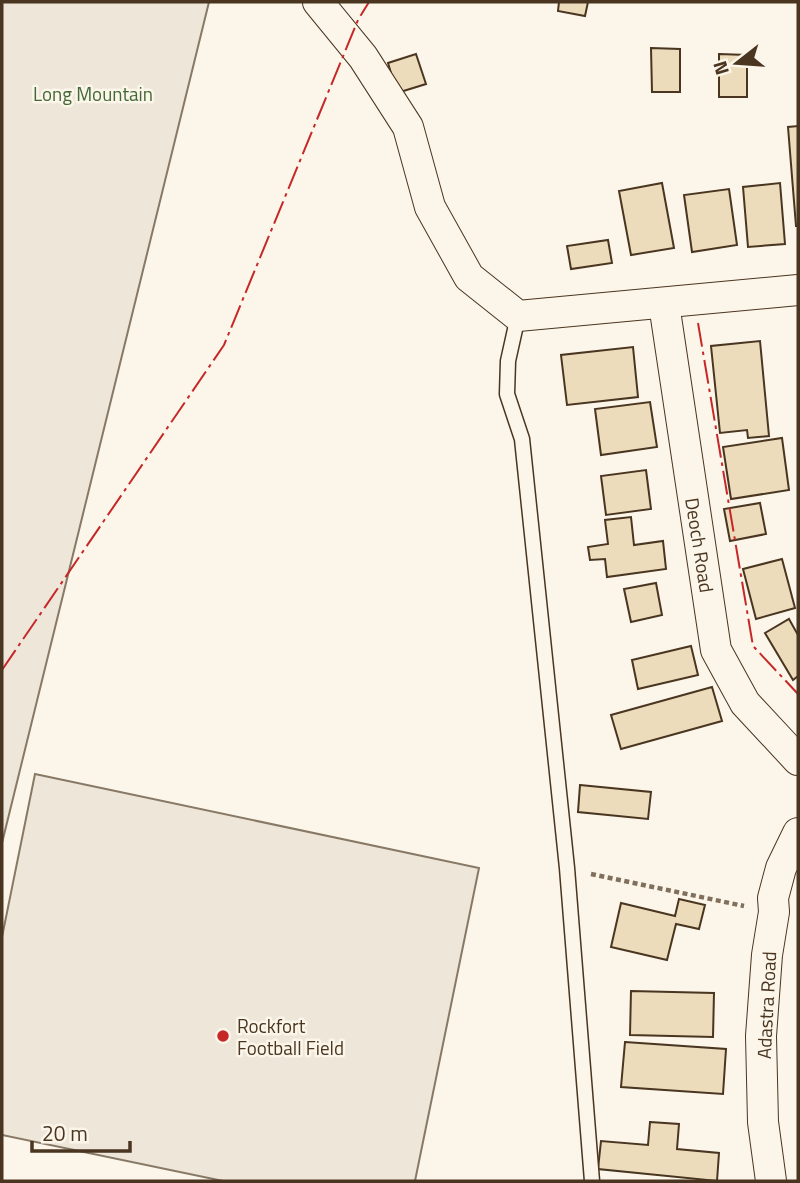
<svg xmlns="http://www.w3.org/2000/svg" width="800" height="1183" font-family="'Titillium Web',sans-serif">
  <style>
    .green { fill: #ede6d9; stroke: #887966; stroke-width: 2 }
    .building { fill: #ecdcbc; stroke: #4a3520; stroke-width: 2 }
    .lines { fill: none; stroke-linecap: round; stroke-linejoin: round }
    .lane-casing { stroke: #4a3520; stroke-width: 17 }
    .street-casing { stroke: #4a3520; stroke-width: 32 }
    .path { stroke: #7f6f5c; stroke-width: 4.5; stroke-dasharray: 5 3.5; stroke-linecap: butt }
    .lane { stroke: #fbf6e9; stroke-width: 14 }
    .street { stroke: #fbf6e9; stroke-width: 30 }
    .power { stroke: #c62828; stroke-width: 2; stroke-dasharray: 24 5 3.5 5; stroke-linecap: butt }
    .poi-dot { fill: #c62828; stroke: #fbf6e9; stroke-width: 2.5 }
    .labels { text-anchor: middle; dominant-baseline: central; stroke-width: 5; stroke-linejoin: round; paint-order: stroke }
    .park-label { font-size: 19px; fill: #436837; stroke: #fbf6e9 }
    .street-label { font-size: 19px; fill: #4a3520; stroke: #fbf6e9 }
    .poi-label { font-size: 19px; fill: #4a3520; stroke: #fbf6e9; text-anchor: start }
  </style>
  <rect width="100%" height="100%" fill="#fbf6e9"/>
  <g class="green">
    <path d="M2,2h207l-207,841z"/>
    <path d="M35,774l444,94 -64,313h-192l-221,-46v-198z"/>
  </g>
  <g class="building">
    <path d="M559,2h29l-3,14 -27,-5z"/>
    <path d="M651,48l29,1v43h-28z"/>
    <path d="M416,54l10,30 -29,9 -9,-30z"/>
    <path d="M719,54l28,1v42h-28z"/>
    <path d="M798,126v100h-2l-8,-99z"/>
    <path d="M662,183l12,65 -43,7 -12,-64z"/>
    <path d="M780,183l5,61 -37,3 -5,-60z"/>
    <path d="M729,189l8,56 -45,7 -8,-57z"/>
    <path d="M608,240l4,23 -41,6 -4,-23z"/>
    <path d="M760,341l9,95 -21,2 -1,-8 -27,3 -9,-87z"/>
    <path d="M633,347l5,50 -71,8 -6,-50z"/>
    <path d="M650,402l7,45 -56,8 -6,-46z"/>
    <path d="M782,438l7,52 -58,9 -8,-52z"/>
    <path d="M646,470l5,39 -45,6 -5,-39z"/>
    <path d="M760,503l6,31 -36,7 -6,-32z"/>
    <path d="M631,517l3,28 29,-4 3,28 -59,8 -2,-18 -15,1 -2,-13 20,-3 -3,-24z"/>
    <path d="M782,559l13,49 -39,11 -13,-50z"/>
    <path d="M656,583l6,32 -31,7 -7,-33z"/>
    <path d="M789,619l9,16v41l-5,4 -28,-47z"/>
    <path d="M691,646l7,29 -60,14 -6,-29z"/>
    <path d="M712,687l10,34 -101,28 -10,-34z"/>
    <path d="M580,785l71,7 -3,27 -70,-7z"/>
    <path d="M679,899l26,6 -6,24 -23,-5 -9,36 -56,-13 10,-44 54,13z"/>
    <path d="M631,991l83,2 -1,44 -83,-2z"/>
    <path d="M625,1042l101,7 -3,45 -102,-7z"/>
    <path d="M650,1122l29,2 -2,25 42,4 -2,28 -119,-12 3,-28 47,4z"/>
  </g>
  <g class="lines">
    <defs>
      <path id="lane" d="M518,316l-10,45 -1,33 15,45 45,429 25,313"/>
      <g id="street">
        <path d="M318,2l45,55 45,70 22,80 39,70 49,39 280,-26"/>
        <path d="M664,304l52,346 29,53 53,57"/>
        <path d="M771,1181l-8,-59 -2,-86 6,-81 7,-43 -1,-14 8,-30 17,-35"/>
      </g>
    </defs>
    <use href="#lane" class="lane-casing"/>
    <use href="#street" class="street-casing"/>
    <path class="path" d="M591,874l153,32"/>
    <use href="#lane" class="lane"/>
    <use href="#street" class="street"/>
    <g class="power">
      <path d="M698,323l55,323 45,48"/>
      <path d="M2,670l222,-325 134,-325 11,-18"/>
    </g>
  </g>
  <circle class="poi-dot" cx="223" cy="1036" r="7"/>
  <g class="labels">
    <g class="park-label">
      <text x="93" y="93">Long Mountain</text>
    </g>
    <g class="street-label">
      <text transform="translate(700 545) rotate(81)">Deoch Road</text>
      <text transform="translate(766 1005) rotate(-87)">Adastra Road</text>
    </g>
    <g class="poi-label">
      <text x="237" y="1025">Rockfort<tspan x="237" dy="22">Football Field</tspan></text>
    </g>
  </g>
  <rect width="800" height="1183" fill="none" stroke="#4a3520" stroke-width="7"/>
  <g transform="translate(737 63) rotate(253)" stroke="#fbf6e9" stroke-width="5" paint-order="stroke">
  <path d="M0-5L12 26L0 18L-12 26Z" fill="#4a3520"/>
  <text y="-10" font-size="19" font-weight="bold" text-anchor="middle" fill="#4a3520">N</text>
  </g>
  <path d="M32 1141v10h98v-10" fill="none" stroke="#4a3520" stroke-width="3.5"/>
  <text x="42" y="1141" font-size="21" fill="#4a3520" stroke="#fbf6e9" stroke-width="5" paint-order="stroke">20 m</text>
</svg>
